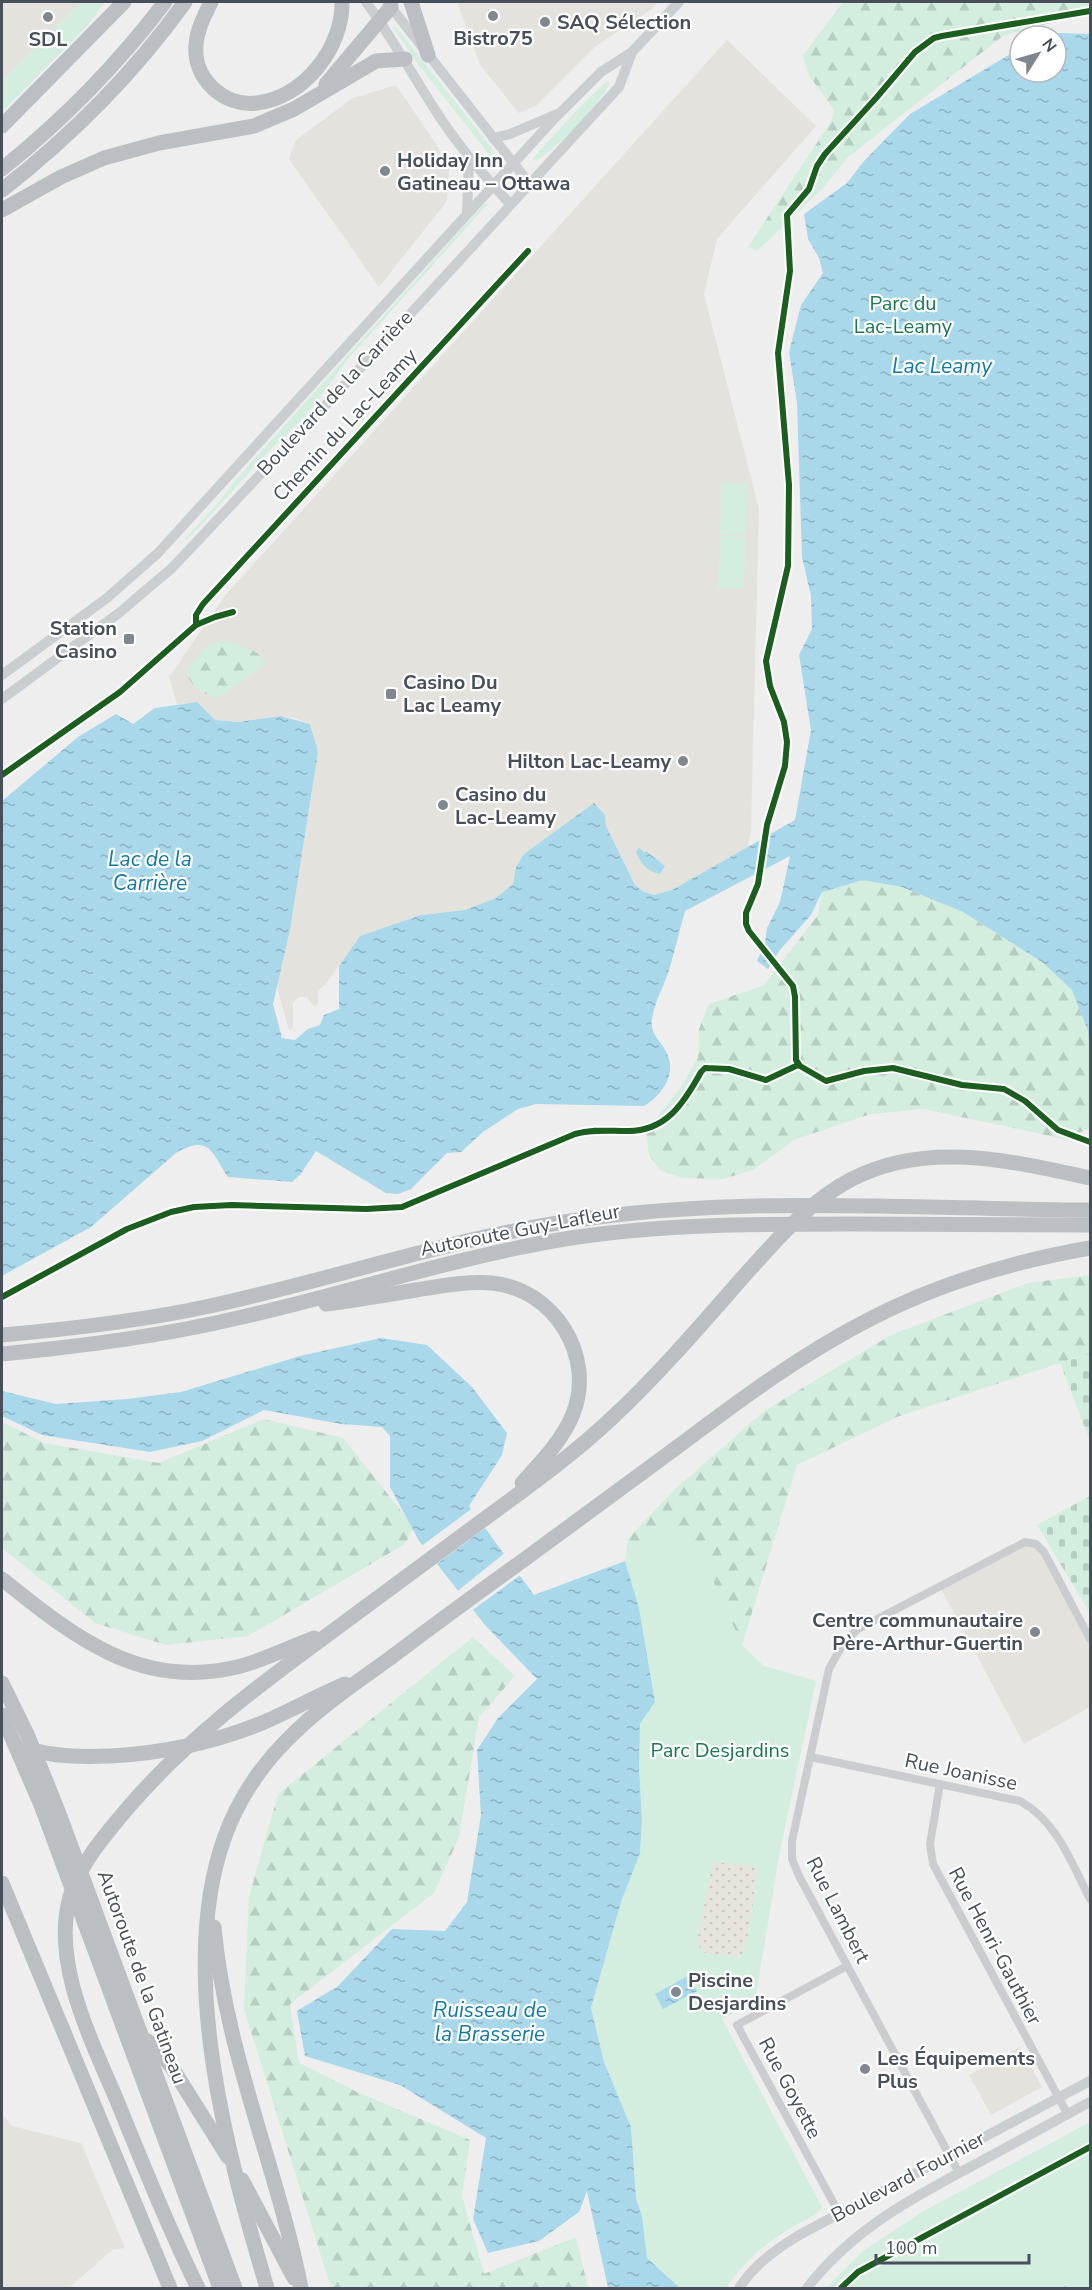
<svg xmlns="http://www.w3.org/2000/svg" width="1092" height="2290" font-family="'Nunito Sans',sans-serif">
  <style>
    .commercial { fill: #e4e2dc }
    .green { fill: #d3eddf }
    .forest { fill: url(#forest-firs) }
    .sand { fill: url(#sand-dots) }
    .cemetery { fill: url(#cemetery-stones) }
    .water { fill: url(#water-ripples) }
    .pier { fill: #efeeee }
    .lines { fill: none; stroke-linecap: round; stroke-linejoin: round }
    .street { stroke: #cacccf; stroke-width: 8 }
    .secondary { stroke: #cbced1; stroke-width: 10 }
    .highway { stroke: #bbbfc4; stroke-width: 15 }
    .cycleway-casing { stroke: #fff; stroke-width: 10 }
    .cycleway { stroke: #1b5e20; stroke-width: 6 }
    .poi-dot { fill: #81878e; stroke: #fff; stroke-width: 2 }
    .labels { text-anchor: middle; dominant-baseline: central; stroke-width: 4.5; stroke-linejoin: round; paint-order: stroke }
    .poi-label { font-size: 20px; font-weight: bold; fill: #464f5a; stroke: #fff; text-anchor: start }
    .park-label { font-size: 20px; fill: #1a7850; stroke: #fff }
    .street-label { font-size: 20px; fill: #464f5a; stroke: #fff }
    .water-label { font-size: 21px; font-style: italic; fill: #1179a2; stroke: #fff }
  </style>
  <defs>
    <pattern id="forest-firs" width="22" height="20" patternUnits="userSpaceOnUse" patternTransform="scale(1.5)"><rect width="22" height="20" fill="#d3eddf"/><path d="M5 1l3.5 6h-7zM16 11l3.5 6h-7z" fill="#b6cdc2"/></pattern>
    <pattern id="sand-dots" width="8" height="8" patternUnits="userSpaceOnUse" patternTransform="scale(1.5)"><rect width="8" height="8" fill="#e6e4dd"/><path d="M2 2h.1M6 6h.1" fill="none" stroke="#c7c5c0" stroke-width="1.8" stroke-linecap="round"/></pattern>
    <pattern id="cemetery-stones" width="16" height="16" patternUnits="userSpaceOnUse" patternTransform="scale(1.5)"><rect width="16" height="16" fill="#d3eddf"/><path d="M2 7V4a2 2 0 0 1 4 0v3zM10 15v-3a2 2 0 0 1 4 0v3z" fill="#b6cdc2"/></pattern>
    <pattern id="water-ripples" width="26" height="14" patternUnits="userSpaceOnUse" patternTransform="scale(1.5)"><rect width="26" height="14" fill="#a8d8ea"/><path d="M2 4q2-2 4 0t4 0M15 11q2-2 4 0t4 0" fill="none" stroke="#8bb2c1"/></pattern>
  </defs>
  <rect width="100%" height="100%" fill="#efeeee"/>
  <g class="commercial">
    <path d="M2,2h79l-79,79z"/>
    <path d="M457,2h201l-9,9 -53,35 -59,59 -18,8 -39,-48z"/>
    <path d="M727,40l89,86 -99,113 -13,55 55,215 -8,320 -3,18 -76,43 -18,5 -10,-3 -9,-7 -29,-59 -1,-11 -89,52 -3,17 -17,14 -31,12 -44,5 -61,21 -34,48 -8,7v13l-3,2 -3,-1 -5,-8h-8l-6,6v25l-4,2 -12,-43 13,-57 28,-178 -8,-28 -15,-6 -14,-2 -43,6 -23,-2 -18,-17 -20,1 -8,-27 55,-80z"/>
    <path d="M396,85l42,62 11,22 -2,32 -68,86 -90,-128 7,-19 57,-42z"/>
    <path d="M1020,1543l16,1 54,95v68l-66,37 -85,-159z"/>
    <path d="M1020,2047l22,40 -51,28 -22,-40z"/>
    <path d="M2,2114l10,12 69,17 44,105 -13,2 -43,38h-67z"/>
  </g>
  <g class="green">
    <path d="M81,2h24l-17,23 -86,87v-31z"/>
    <path d="M395,26l95,120 5,10 -2,3 -76,-96 -24,-36z"/>
    <path d="M607,81l3,2c-17,30 -46,58 -74,78l-3,-3 46,-50z"/>
    <path d="M485,203l2,2 -139,154 -42,57 -37,35 -75,82 -17,14 42,-45 19,-25z"/>
    <path d="M721,482l27,1 -2,52 -26,-1z"/>
    <path d="M720,536l26,1 -2,52 -26,-1z"/>
    <path d="M673,1524l24,21 45,100 22,21 52,15 -36,169 -25,152 -33,17 100,188c-3,8 -18,13 -26,18 -29,16 -52,37 -70,63h-46l-33,-30 -5,-42 -6,-18 -5,-71 -27,-65 -13,-54 30,-106 19,-49 2,-32 -3,-54 1,-43 15,-22 -16,-94 -14,-47z"/>
    <path d="M1090,2122v153l-29,13h-235l37,-37 59,-39z"/>
  </g>
  <g class="forest">
    <path d="M843,2h247v10l-87,24 -155,121 -25,31 -66,63 -9,-4 84,-127 2,-10 -26,-36 -5,-19z"/>
    <path d="M227,641c13,5 36,9 38,24l-47,33c-11,-1 -37,-16 -29,-31 2,-4 7,-7 10,-11 3,-4 5,-9 9,-11 5,-3 13,-3 19,-4z"/>
    <path d="M863,880l39,7 61,25 79,50 30,28 16,41 2,22v77l-4,-1 -17,11 -145,-31 -53,5 -75,25 -43,31 -30,9 -41,-1 -22,-8 -11,-15 -3,-24 35,-44 17,-29 1,-29 10,-25 55,-19 54,-70 4,-23z"/>
    <path d="M1090,1275v78l-193,64 -100,48 -55,180 -45,-100 -24,-21 -48,37 3,-22 44,-47 92,-81 127,-76 137,-52z"/>
    <path d="M264,1419l79,19 71,89 -9,17 -157,92 -82,9 -71,-22 -93,-75v-126l42,21 115,20z"/>
    <path d="M473,1637l42,39 -36,41 -20,120 -25,56 -144,111 9,59 58,29 113,48 -8,56 22,78 92,-37 12,51h-257l-87,-279 5,-112 29,-103z"/>
    <path d="M1090,2275v13h-29z"/>
  </g>
  <path class="sand" d="M716,1862l36,4 5,3 1,4 -13,77 -7,8 -36,-6 -5,-10 15,-76z"/>
  <g class="cemetery">
    <path d="M1090,1353v88l-30,-78z"/>
    <path d="M1090,1496v117l-53,-88z"/>
  </g>
  <g class="water">
    <path d="M1058,33l32,1v1019l-2,-22 -16,-41 -30,-28 -79,-50 -61,-25 -39,-7 -41,12 -11,23 -31,35 -12,19 -11,-8 8,-18 2,-15 13,-26 10,-46 -105,55c-6,20 -10,40 -16,59 -5,16 -15,33 -17,49 -3,16 11,23 16,37 8,20 -8,41 -24,50l-108,-2 -18,5 -35,23 -22,20 -14,1 -36,36 -13,5 -12,-1 -70,-42 -16,24 -8,7 -64,-5c-17,-25 -18,-43 -52,-24l-85,74 -89,49v-475l76,-64 38,-23 17,10 22,-16 42,-6 18,18 23,2 43,-6 29,8 8,28 -28,178 -17,74 9,34 13,2 13,-11 12,-4 4,-10 15,-6v-43l21,-30 61,-21 44,-5 31,-12 17,-14 3,-17 8,-13 70,-51 11,12 1,11 29,59 9,7 10,3 18,-5 123,-70 16,-90 -12,-75 13,-26 -1,-33 -9,-39 -5,-154 -8,-51 12,-47 22,-32 -4,-15 -11,-19 -4,-25 43,-31 17,-22 46,-47 107,-64 3,-1v23h36v-36h-5z"/>
    <path d="M639,848l6,5 1,-2 19,15 -5,8c-13,-3 -19,-10 -24,-22z"/>
    <path d="M381,1338l46,7 45,42 35,46 -5,22 -33,51 65,89 91,-34 14,47 16,94 -15,22 -1,43 3,54 -2,32 -19,49 -30,106 13,54 27,65 5,71 6,18 5,42 33,30h-72l-21,-97 -8,21 -40,29 -51,12 -15,-34 13,-81 -86,-53 -95,-29 -8,-45 41,-25 54,-57 53,2 22,-29 14,-87 -4,-65 21,-32 39,-39 -52,-54 -66,-84 -29,-54v-51l-8,-9 -41,-3 -77,-14 -62,31 -52,11 -108,-17 -40,-19v-25l54,13 71,-5 54,-7 119,-36z"/>
    <path d="M688,1976l9,15 -34,18 -8,-15z"/>
  </g>
  <g class="pier">
    <path d="M474,1507l14,19 -54,40 -14,-19z"/>
    <path d="M506,1552l16,22 -52,38 -15,-19z"/>
  </g>
  <g class="lines">
    <g class="street">
      <path d="M811,1757l209,44c37,20 52,63 70,98"/>
      <path d="M940,1784l-10,60 3,20 135,251"/>
      <path d="M959,2173l-160,-297 -7,-17v-18l37,-172 15,-27 14,-13 167,-87 11,2 8,8 46,87"/>
      <path d="M839,2213l-102,-188 110,-59"/>
    </g>
    <g class="secondary">
      <path d="M366,2c28,38 50,80 77,120 20,29 43,56 67,82"/>
      <path d="M387,2l142,181"/>
      <path d="M493,138l17,-4 47,-20"/>
      <path d="M467,213l2,-55"/>
      <path d="M2,675l105,-77 51,-45 396,-434 47,-47 31,-20 47,-50"/>
      <path d="M2,699l117,-86 53,-45 196,-208 251,-273 13,-35"/>
      <path d="M739,2288c16,-24 37,-39 62,-54l289,-153"/>
      <path d="M807,2288c45,-58 103,-89 167,-123 39,-21 78,-42 116,-63"/>
    </g>
    <g class="highway">
      <path d="M211,2c-6,13 -14,27 -15,43 -3,34 28,62 61,58 47,-5 86,-56 85,-101"/>
      <path d="M411,2l17,53"/>
      <path d="M326,84l65,-77"/>
      <path d="M2,126l122,-124"/>
      <path d="M2,169c61,-49 116,-105 163,-167"/>
      <path d="M2,190c69,-54 132,-117 183,-188"/>
      <path d="M2,210l59,-33 43,-19 55,-15 95,-17 40,-17 82,-48 29,-2"/>
      <path d="M326,1304c30,-4 60,-9 90,-14 25,-4 51,-9 76,-7 62,6 104,73 81,131 -11,27 -32,48 -51,69"/>
      <path d="M2,1335c69,-6 139,-14 208,-29 121,-26 238,-67 361,-85 169,-26 348,-12 519,-11"/>
      <path d="M2,1354c81,-8 161,-18 240,-37 110,-25 217,-61 329,-79 93,-14 187,-14 281,-14 80,0 159,1 238,1"/>
      <path d="M2,1579c72,58 140,113 239,87 25,-7 49,-19 73,-28"/>
      <path d="M2,1683l25,51 31,77 177,477"/>
      <path d="M2,1715l39,90 179,483"/>
      <path d="M25,1748c28,9 58,9 86,8 53,-3 102,-13 151,-33 28,-12 55,-27 83,-39"/>
      <path d="M2,1883l168,405"/>
      <path d="M214,1927c11,124 63,240 87,361"/>
      <path d="M148,2041l23,25 57,91"/>
      <path d="M242,2180l52,98"/>
      <path d="M198,2288c-28,-57 -52,-116 -76,-175 -25,-63 -72,-146 -52,-216 10,-33 34,-61 56,-87 59,-69 124,-118 196,-171 54,-40 108,-80 161,-119 45,-33 90,-65 130,-103 46,-43 88,-92 130,-140 33,-36 66,-76 109,-98 75,-39 160,-18 238,-1"/>
      <path d="M267,2288c-39,-131 -91,-318 -42,-452 13,-35 35,-69 62,-96 30,-31 67,-56 102,-81 45,-34 90,-67 136,-100 52,-38 103,-76 155,-114 61,-46 123,-92 192,-127 68,-35 143,-57 218,-70"/>
    </g>
    <defs>
      <g id="cycleway">
        <path d="M1090,11l-148,25 -8,2 -19,14 -38,45 -52,57 -8,12 -8,23 -22,26 3,56 -12,82 11,132 -1,81 -22,95 4,25 14,36 3,20 -2,24 -18,59 -9,59 -12,29v11l3,7 44,55 2,11 1,63 4,6 26,15 38,-10 29,-3 69,17 42,4 21,12 33,29 32,12"/>
        <path d="M196,625v-10l7,-11 325,-353"/>
        <path d="M2,775l118,-83 76,-67 19,-8 18,-5"/>
        <path d="M2,1297l125,-68 44,-17 23,-5 38,-2 134,4 36,-2 173,-73c17,-5 34,-3 51,-3 40,1 58,-28 75,-59l4,-4 24,1 37,11 32,-15"/>
        <path d="M841,2288l17,-16 232,-125"/>
      </g>
    </defs>
    <use href="#cycleway" class="cycleway-casing"/>
    <use href="#cycleway" class="cycleway"/>
  </g>
  <g class="poi-dot">
    <circle cx="493" cy="16" r="6"/>
    <circle cx="48" cy="17" r="6"/>
    <circle cx="545" cy="22" r="6"/>
    <circle cx="385" cy="171" r="6"/>
    <rect x="123" y="633" width="12" height="12" rx="3"/>
    <rect x="385" y="688" width="12" height="12" rx="3"/>
    <circle cx="683" cy="761" r="6"/>
    <circle cx="443" cy="805" r="6"/>
    <circle cx="1035" cy="1632" r="6"/>
    <circle cx="676" cy="1992" r="6"/>
    <circle cx="865" cy="2069" r="6"/>
  </g>
  <g class="labels">
    <g class="poi-label">
      <text x="557" y="22">SAQ Sélection</text>
      <text x="493" y="38" text-anchor="middle">Bistro75</text>
      <text x="48" y="39" text-anchor="middle">SDL</text>
      <text x="397" y="160">Holiday Inn<tspan x="397" dy="23">Gatineau – Ottawa</tspan></text>
      <text x="117" y="628" text-anchor="end">Station<tspan x="117" dy="23">Casino</tspan></text>
      <text x="403" y="682">Casino Du<tspan x="403" dy="23">Lac Leamy</tspan></text>
      <text x="671" y="761" text-anchor="end">Hilton Lac-Leamy</text>
      <text x="455" y="794">Casino du<tspan x="455" dy="23">Lac-Leamy</tspan></text>
      <text x="1023" y="1620" text-anchor="end">Centre communautaire<tspan x="1023" dy="23">Père-Arthur-Guertin</tspan></text>
      <text x="688" y="1980">Piscine<tspan x="688" dy="23">Desjardins</tspan></text>
      <text x="877" y="2058">Les Équipements<tspan x="877" dy="23">Plus</tspan></text>
    </g>
    <g class="park-label">
      <text x="903" y="303">Parc du<tspan x="903" dy="23">Lac-Leamy</tspan></text>
      <text x="720" y="1750">Parc Desjardins</text>
    </g>
    <g class="street-label">
      <text transform="translate(335 393) rotate(-47)">Boulevard de la Carrière</text>
      <text transform="translate(345 425) rotate(-47)">Chemin du Lac-Leamy</text>
      <text transform="translate(520 1230) rotate(-11)">Autoroute Guy-Lafleur</text>
      <text transform="translate(961 1772) rotate(12)">Rue Joanisse</text>
      <text transform="translate(838 1910) rotate(63)">Rue Lambert</text>
      <text transform="translate(995 1946) rotate(62)">Rue Henri-Gauthier</text>
      <text transform="translate(142 1977) rotate(70)">Autoroute de la Gatineau</text>
      <text transform="translate(790 2088) rotate(62)">Rue Goyette</text>
      <text transform="translate(908 2177) rotate(-28)">Boulevard Fournier</text>
    </g>
    <g class="water-label">
      <text x="942" y="366">Lac Leamy</text>
      <text x="150" y="859">Lac de la<tspan x="150" dy="24">Carrière</tspan></text>
      <text x="490" y="2010">Ruisseau de<tspan x="490" dy="24">la Brasserie</tspan></text>
    </g>
  </g>
  <rect width="1092" height="2290" fill="none" stroke="#464f5a" stroke-width="6"/>
  <g transform="translate(1038 54) rotate(53)"><circle r="28" fill="#ffffff" stroke="#b5b9bd" stroke-width="1.5"/>
  <path d="M0-4.5L10 22L0 15L-10 22Z" fill="#81878e"/>
  <text y="-9" font-size="16" font-weight="bold" text-anchor="middle" fill="#464f5a">N</text>
  </g>
  <path d="M876 2254v9h153v-9" fill="none" stroke="#464f5a" stroke-width="3"/>
  <text x="885" y="2254" font-size="18" fill="#464f5a" stroke="#ffffff" stroke-width="4.5" paint-order="stroke">100 m</text>
</svg>
